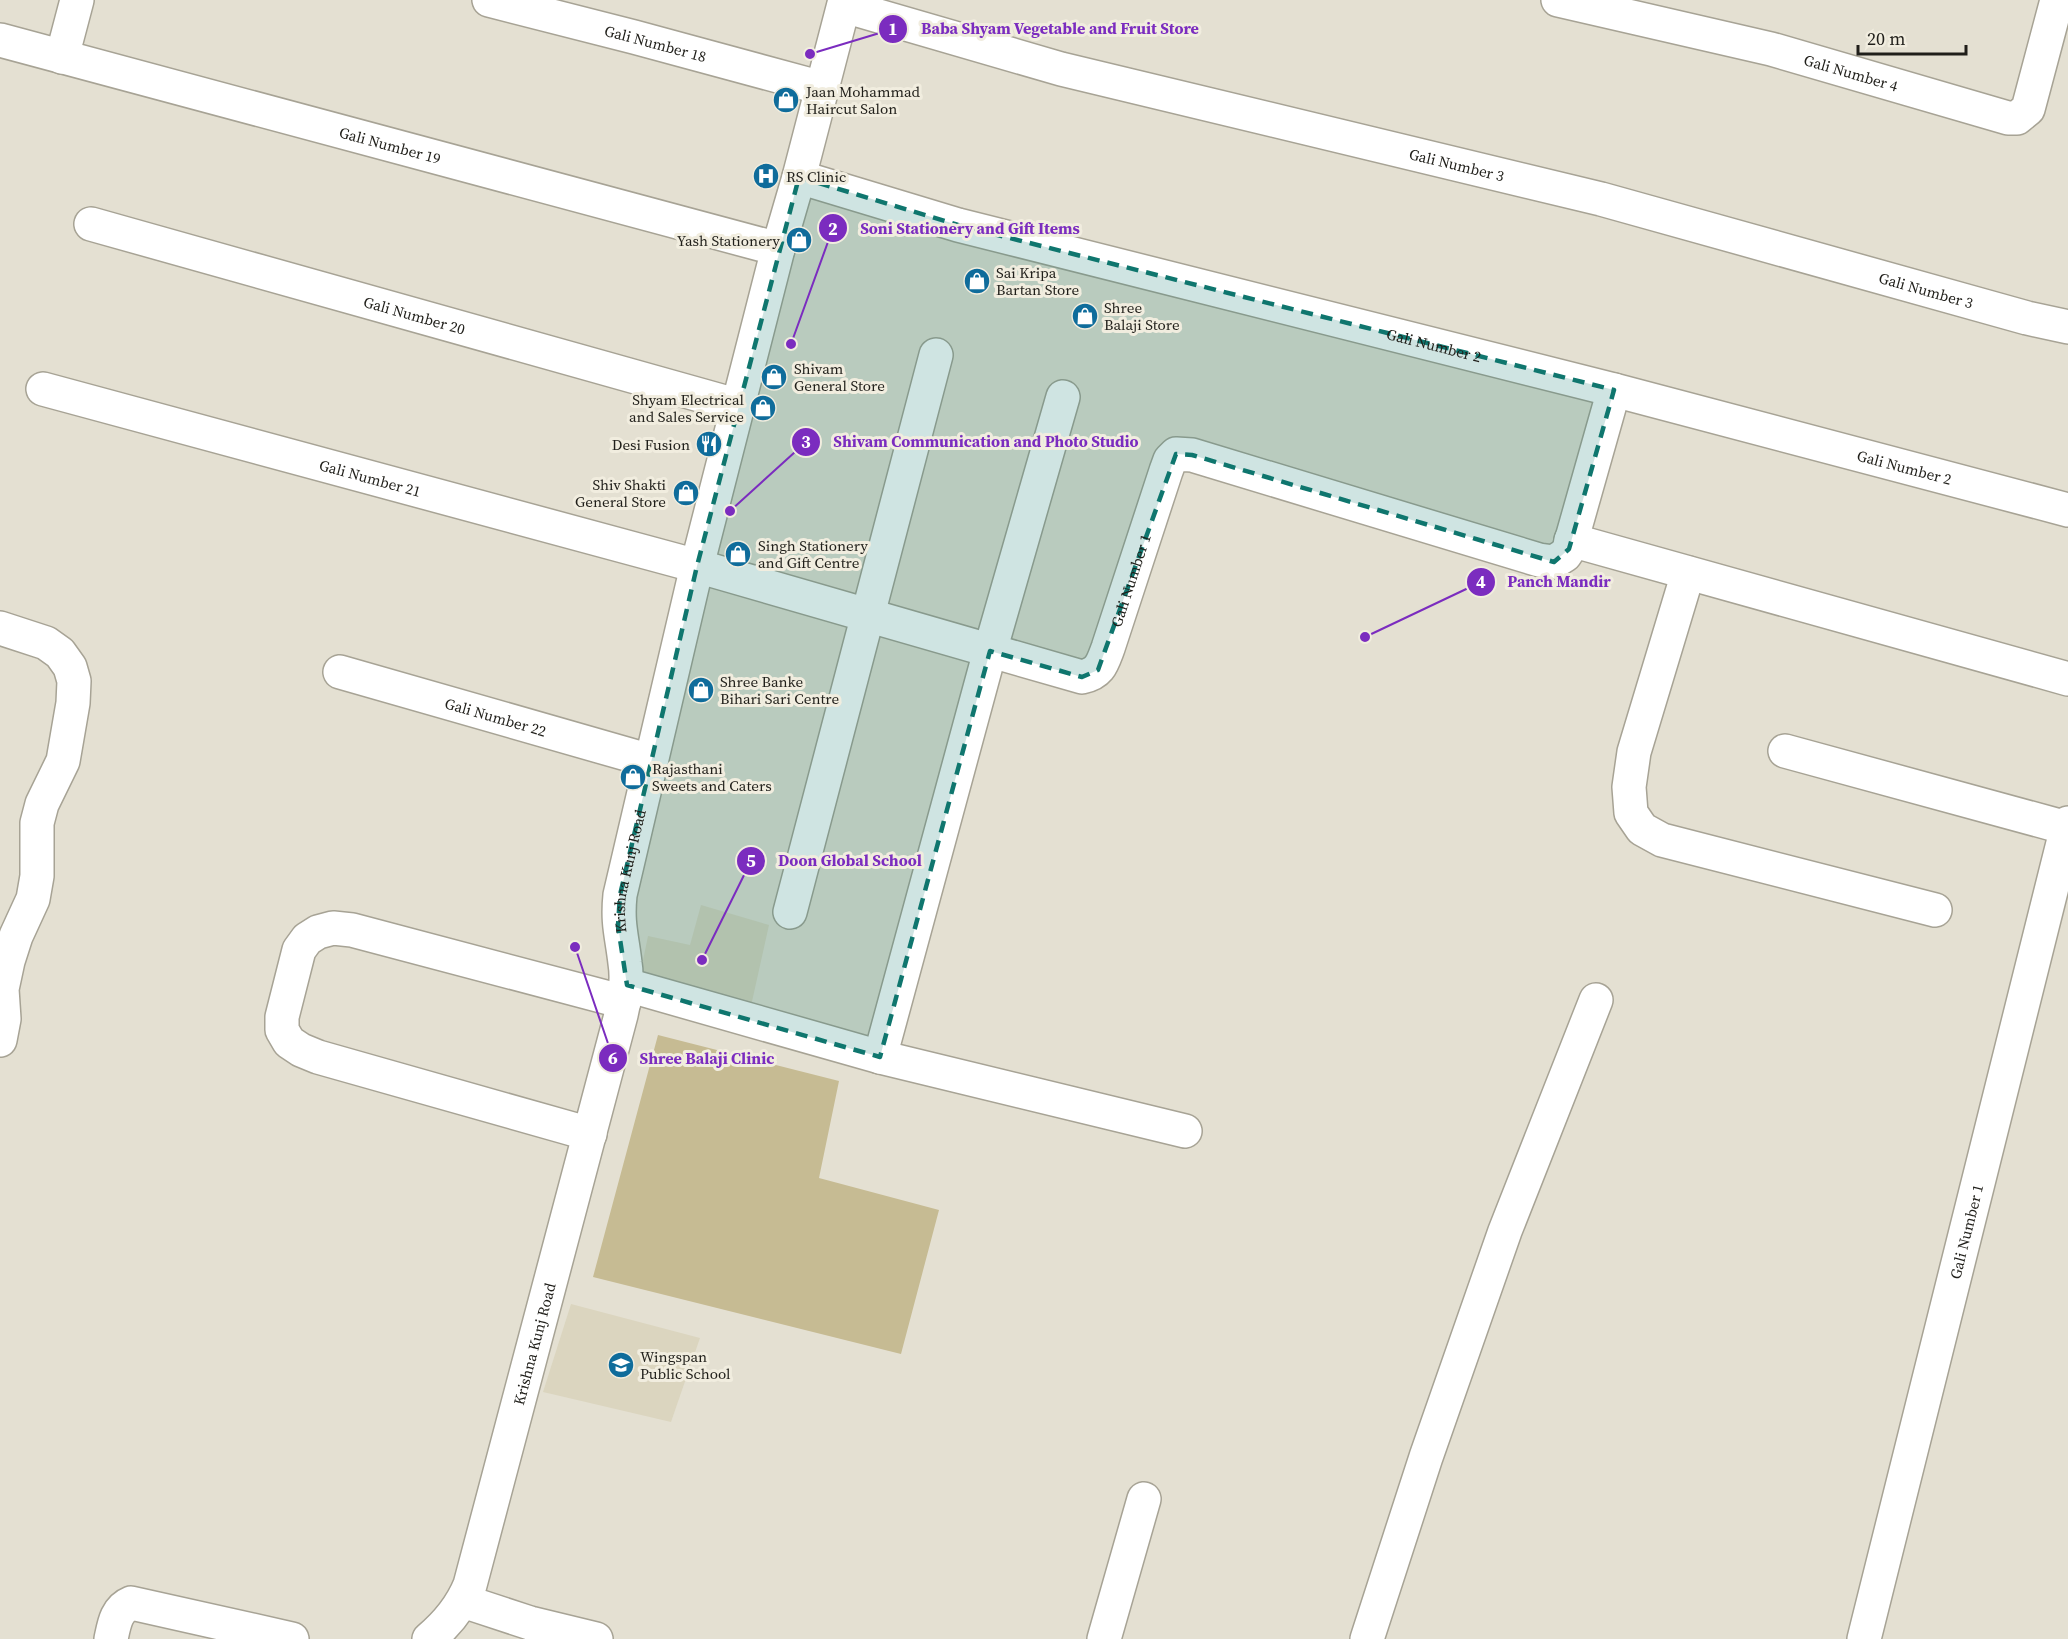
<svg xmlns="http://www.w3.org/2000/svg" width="2068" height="1639" font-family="'Source Serif 4',serif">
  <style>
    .built { fill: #dbd5bf }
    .green { fill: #c6bb93 }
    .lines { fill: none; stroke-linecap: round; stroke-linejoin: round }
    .minor-casing { stroke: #a7a395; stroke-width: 36 }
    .minor { stroke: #fff; stroke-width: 33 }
    .marked { fill: #0f766e; fill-opacity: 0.2; stroke: #0f766e; stroke-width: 4.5; stroke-dasharray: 12 8; stroke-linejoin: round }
    .labels { text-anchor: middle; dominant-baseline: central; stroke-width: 6; stroke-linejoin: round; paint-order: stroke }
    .street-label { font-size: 15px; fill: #201f1a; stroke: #f1eddf }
    .poi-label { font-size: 15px; fill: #201f1a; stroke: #f1eddf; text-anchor: start }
    .leader { fill: none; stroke: #7b2cbf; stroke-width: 2 }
    .callout-dot { fill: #7b2cbf; stroke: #f1eddf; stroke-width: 2 }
    .mark-label { font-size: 18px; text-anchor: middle; font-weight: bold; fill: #fff }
    .callout-label { font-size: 16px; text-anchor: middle; font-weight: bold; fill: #7b2cbf; stroke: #f1eddf; stroke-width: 6; stroke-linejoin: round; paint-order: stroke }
  </style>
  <rect width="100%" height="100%" fill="#e4e0d2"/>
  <g class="built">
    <path d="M701,905l68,20 -18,81 -111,-31 8,-39 42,9z"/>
    <path d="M571,1304l129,34 -29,84 -128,-30z"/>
  </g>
  <path class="green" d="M658,1035l181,46 -20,97 120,32 -38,144 -308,-77z"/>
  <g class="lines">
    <defs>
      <g id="minor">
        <path id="s1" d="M489,0l145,37 188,51"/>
        <path id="s2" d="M1558,0l213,49 237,69h9l11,-9 29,-109"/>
        <path id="s3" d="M844,6l217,63 540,130 426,119 41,9"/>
        <path id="s4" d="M0,40l778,209"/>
        <path d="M62,57l15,-57"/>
        <path id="s5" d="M799,177l159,48 656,165 454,120"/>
        <path id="s6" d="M91,224l648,182"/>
        <path id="s7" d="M43,389l654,177 385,111c18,-4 20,-13 26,-29l58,-177 4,-11 6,-6 16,1 347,105 15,2 11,-7 4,-6 45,-159"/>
        <path d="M1571,540l497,139"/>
        <path d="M1688,573l-54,179 -5,35 2,26 11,16 20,11 273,70"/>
        <path d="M0,628l46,15 14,10 10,14 4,14 -1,22 -10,58 -21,43 -5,19v53l-4,23 -17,37 -8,25 -6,28 2,30 -4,21"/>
        <path id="s8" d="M340,672l311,89"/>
        <path d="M1785,751l282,77"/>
        <path d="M790,912l146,-557"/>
        <path d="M627,985l253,72 305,74"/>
        <path d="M880,1057l110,-406 73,-254"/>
        <path d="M590,1134l-272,-77 -17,-7 -12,-8 -7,-12v-13l17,-67 8,-11 11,-7 15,-4 19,2 272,72"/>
        <path d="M463,1601l67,22 66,16"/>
        <path d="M111,1639c3,-14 5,-30 20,-36l161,36"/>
        <path id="s9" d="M429,1639c19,-16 32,-32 41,-54l151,-570c4,-17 7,-34 4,-52 -3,-27 -8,-39 -5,-68l77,-329 81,-317 21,-72 46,-177"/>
        <path d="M1104,1639l40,-140"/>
        <path d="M1367,1639l59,-182 79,-226 91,-231"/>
        <path id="s10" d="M1864,1639l204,-816"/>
      </g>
    </defs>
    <use href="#minor" class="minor-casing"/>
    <use href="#minor" class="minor"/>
  </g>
  <path class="marked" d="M799,177l159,48 656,165 -45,159 -15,13 -362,-107 -16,-1 -78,216 -16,7 -92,-26 -110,406 -253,-72 -9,-59 2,-31 77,-329z"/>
  <defs>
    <symbol id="shop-disc" viewBox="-11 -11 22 22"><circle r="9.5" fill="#0f6c9b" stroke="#f1eddf"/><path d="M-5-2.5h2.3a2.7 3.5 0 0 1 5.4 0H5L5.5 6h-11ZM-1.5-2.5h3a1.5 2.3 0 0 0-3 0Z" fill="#fff"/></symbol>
    <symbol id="hospital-disc" viewBox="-11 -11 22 22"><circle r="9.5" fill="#0f6c9b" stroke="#f1eddf"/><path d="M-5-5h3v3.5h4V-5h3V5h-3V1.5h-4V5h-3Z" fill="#fff"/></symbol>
    <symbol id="restaurant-disc" viewBox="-11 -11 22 22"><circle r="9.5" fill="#0f6c9b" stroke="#f1eddf"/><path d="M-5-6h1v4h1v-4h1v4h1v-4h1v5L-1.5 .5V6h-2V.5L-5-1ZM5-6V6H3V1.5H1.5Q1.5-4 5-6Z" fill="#fff"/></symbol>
    <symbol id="school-disc" viewBox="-11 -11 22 22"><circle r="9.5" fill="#0f6c9b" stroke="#f1eddf"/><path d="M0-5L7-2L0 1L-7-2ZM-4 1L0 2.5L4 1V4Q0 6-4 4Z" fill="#fff"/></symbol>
  </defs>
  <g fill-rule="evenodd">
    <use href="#shop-disc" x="771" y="85" width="30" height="30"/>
    <use href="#hospital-disc" x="751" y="161" width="30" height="30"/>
    <use href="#shop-disc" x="784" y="225" width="30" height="30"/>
    <use href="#shop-disc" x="962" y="266" width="30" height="30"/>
    <use href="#shop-disc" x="1070" y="301" width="30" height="30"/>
    <use href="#shop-disc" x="759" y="362" width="30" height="30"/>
    <use href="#shop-disc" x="748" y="393" width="30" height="30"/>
    <use href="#restaurant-disc" x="694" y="429" width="30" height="30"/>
    <use href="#shop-disc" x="671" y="478" width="30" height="30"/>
    <use href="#shop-disc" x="723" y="539" width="30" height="30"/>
    <use href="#shop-disc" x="686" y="675" width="30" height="30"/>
    <use href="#shop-disc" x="618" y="762" width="30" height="30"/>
    <use href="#school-disc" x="606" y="1350" width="30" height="30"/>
  </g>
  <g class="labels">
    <g class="street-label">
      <text stroke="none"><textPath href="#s1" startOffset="172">Gali Number 18</textPath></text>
      <text stroke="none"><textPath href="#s2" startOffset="302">Gali Number 4</textPath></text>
      <text stroke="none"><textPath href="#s4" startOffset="404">Gali Number 19</textPath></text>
      <text stroke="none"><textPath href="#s3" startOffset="633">Gali Number 3</textPath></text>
      <text stroke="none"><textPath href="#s3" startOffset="1119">Gali Number 3</textPath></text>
      <text stroke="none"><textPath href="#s6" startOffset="336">Gali Number 20</textPath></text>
      <text stroke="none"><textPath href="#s5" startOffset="657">Gali Number 2</textPath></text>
      <text stroke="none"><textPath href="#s5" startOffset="1143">Gali Number 2</textPath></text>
      <text stroke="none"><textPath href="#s7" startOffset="339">Gali Number 21</textPath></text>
      <text stroke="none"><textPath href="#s7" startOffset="1191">Gali Number 1</textPath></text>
      <text stroke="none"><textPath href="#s8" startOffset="162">Gali Number 22</textPath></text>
      <text stroke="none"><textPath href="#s9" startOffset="804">Krishna Kunj Road</textPath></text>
      <text stroke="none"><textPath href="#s10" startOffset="420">Gali Number 1</textPath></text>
      <text stroke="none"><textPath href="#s9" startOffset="318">Krishna Kunj Road</textPath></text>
    </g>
    <g class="poi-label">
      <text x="806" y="91">Jaan Mohammad<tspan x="806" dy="17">Haircut Salon</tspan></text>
      <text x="786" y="176">RS Clinic</text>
      <text x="780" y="240" text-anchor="end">Yash Stationery</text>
      <text x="996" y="272">Sai Kripa<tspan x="996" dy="17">Bartan Store</tspan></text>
      <text x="1104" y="307">Shree<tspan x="1104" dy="17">Balaji Store</tspan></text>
      <text x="794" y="368">Shivam<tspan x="794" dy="17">General Store</tspan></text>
      <text x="744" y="399" text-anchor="end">Shyam Electrical<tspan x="744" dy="17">and Sales Service</tspan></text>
      <text x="690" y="444" text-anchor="end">Desi Fusion</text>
      <text x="666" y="484" text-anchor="end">Shiv Shakti<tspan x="666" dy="17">General Store</tspan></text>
      <text x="758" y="545">Singh Stationery<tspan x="758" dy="17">and Gift Centre</tspan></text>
      <text x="720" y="681">Shree Banke<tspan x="720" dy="17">Bihari Sari Centre</tspan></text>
      <text x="652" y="768">Rajasthani<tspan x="652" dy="17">Sweets and Caters</tspan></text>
      <text x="640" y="1356">Wingspan<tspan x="640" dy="17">Public School</tspan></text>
    </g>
  </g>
  <path class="leader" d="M810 54L893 29M791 344L833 228M730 511L806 442M1365 637L1481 582M702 960L751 861M575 947L613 1058"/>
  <g class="callout-dot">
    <circle cx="810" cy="54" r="6"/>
    <circle cx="791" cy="344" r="6"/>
    <circle cx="730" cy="511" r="6"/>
    <circle cx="1365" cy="637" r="6"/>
    <circle cx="702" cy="960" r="6"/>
    <circle cx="575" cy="947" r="6"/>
    <circle cx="893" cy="29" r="15"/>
    <circle cx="833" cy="228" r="15"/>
    <circle cx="806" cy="442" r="15"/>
    <circle cx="1481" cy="582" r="15"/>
    <circle cx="751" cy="861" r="15"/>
    <circle cx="613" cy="1058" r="15"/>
  </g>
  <g class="mark-label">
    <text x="893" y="35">1</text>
    <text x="833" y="235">2</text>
    <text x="806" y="448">3</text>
    <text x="1481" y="588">4</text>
    <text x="751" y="867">5</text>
    <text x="613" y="1064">6</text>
  </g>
  <g class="callout-label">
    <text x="1060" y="34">Baba Shyam Vegetable and Fruit Store</text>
    <text x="970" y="234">Soni Stationery and Gift Items</text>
    <text x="986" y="447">Shivam Communication and Photo Studio</text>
    <text x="1559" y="587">Panch Mandir</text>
    <text x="850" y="866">Doon Global School</text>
    <text x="707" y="1064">Shree Balaji Clinic</text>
  </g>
  <path d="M1858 45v9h108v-9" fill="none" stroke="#201f1a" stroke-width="3"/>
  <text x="1867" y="45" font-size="18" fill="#201f1a" stroke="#f1eddf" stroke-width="4.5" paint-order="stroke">20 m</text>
</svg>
